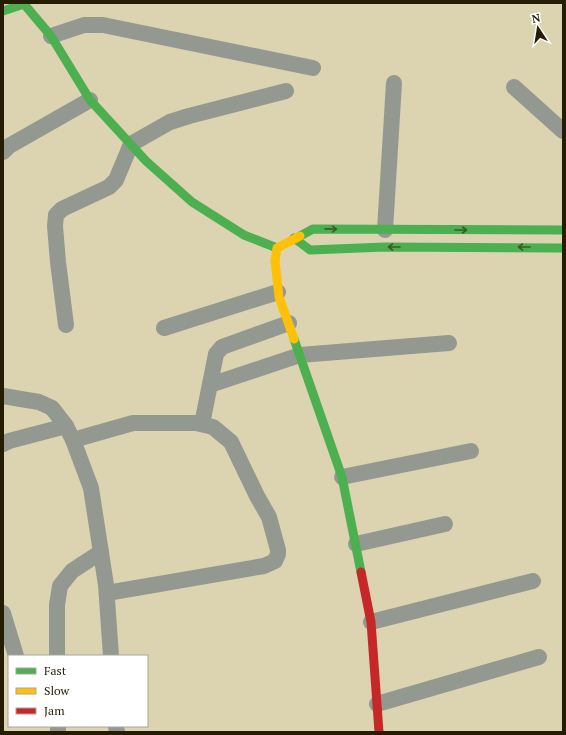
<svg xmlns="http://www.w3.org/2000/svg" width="566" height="735" font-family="'PT Serif',serif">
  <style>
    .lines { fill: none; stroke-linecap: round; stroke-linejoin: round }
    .street { stroke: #939991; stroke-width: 16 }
    .fast { stroke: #4caf50; stroke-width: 9 }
    .slow { stroke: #ffc107; stroke-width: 9 }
    .jam { stroke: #c62828; stroke-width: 9 }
    .oneway { stroke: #365f26 }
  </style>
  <rect width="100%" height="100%" fill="#dcd3b0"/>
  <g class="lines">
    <g class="street">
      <path d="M51,36l33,-11h19l210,43"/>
      <path d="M514,87l49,44"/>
      <path d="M3,152l6,-6 81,-46"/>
      <path d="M385,230l9,-147"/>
      <path d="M66,325l-8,-63 -3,-36 1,-11 6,-6 47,-22 7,-7 15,-36 39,-22 19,-6 97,-25"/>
      <path d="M164,328l114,-36"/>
      <path d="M210,385l90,-30 149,-12"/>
      <path d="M3,396l36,6 13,6 14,18 7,14 18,48 15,97 5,71"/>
      <path d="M202,424l14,-70 6,-7 67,-24"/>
      <path d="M73,440l60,-17h63l17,4 18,15 26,54 12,21 9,33v4l-3,7 -11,5 -157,27"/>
      <path d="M3,444l6,-3 57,-15"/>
      <path d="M342,477l129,-26"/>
      <path d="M356,544l89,-20"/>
      <path d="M3,613l13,43"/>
      <path d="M371,622l162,-41"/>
      <path d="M57,656v-51l3,-19 12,-15 29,-19"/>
      <path d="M377,704l162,-47"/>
      <path d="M58,726v6"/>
      <path d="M116,726l1,6"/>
    </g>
    <g class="fast">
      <path d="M3,11l21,-7 27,32 39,64 56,61 46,41 52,33 33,13"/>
      <path d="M300,236l13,-7 250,1"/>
      <path d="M294,238l16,12 75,-3 178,1"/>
      <path d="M294,339l48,138 19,95"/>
    </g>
    <path class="slow" d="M294,339l-15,-42 -4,-36 2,-13 23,-12"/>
    <path class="jam" d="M361,572l10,50 8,110"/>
  </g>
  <defs><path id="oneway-shaft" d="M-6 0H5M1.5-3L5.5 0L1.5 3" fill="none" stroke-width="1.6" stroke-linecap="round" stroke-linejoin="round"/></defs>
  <g class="oneway">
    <use href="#oneway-shaft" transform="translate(331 229) rotate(1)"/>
    <use href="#oneway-shaft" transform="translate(461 230)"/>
    <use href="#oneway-shaft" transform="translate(394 247) rotate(-180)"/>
    <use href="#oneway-shaft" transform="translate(524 247) rotate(-180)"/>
  </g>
  <rect width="566" height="735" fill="none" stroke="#241d04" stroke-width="8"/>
  <rect x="8" y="655" width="140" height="72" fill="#ffffff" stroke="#a7a59b"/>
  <rect x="16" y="668" width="20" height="6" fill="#4caf50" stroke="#a7a59b"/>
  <text x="44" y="675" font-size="12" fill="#241d04">Fast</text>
  <rect x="16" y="688" width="20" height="6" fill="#ffc107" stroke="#a7a59b"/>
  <text x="44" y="695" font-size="12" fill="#241d04">Slow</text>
  <rect x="16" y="708" width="20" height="6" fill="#c62828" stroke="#a7a59b"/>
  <text x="44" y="715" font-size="12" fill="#241d04">Jam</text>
  <g transform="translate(538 28) rotate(348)" stroke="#ffffff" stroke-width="3" paint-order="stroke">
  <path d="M0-3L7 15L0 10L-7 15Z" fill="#241d04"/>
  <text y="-6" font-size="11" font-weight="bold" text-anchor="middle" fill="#241d04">N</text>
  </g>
</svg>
